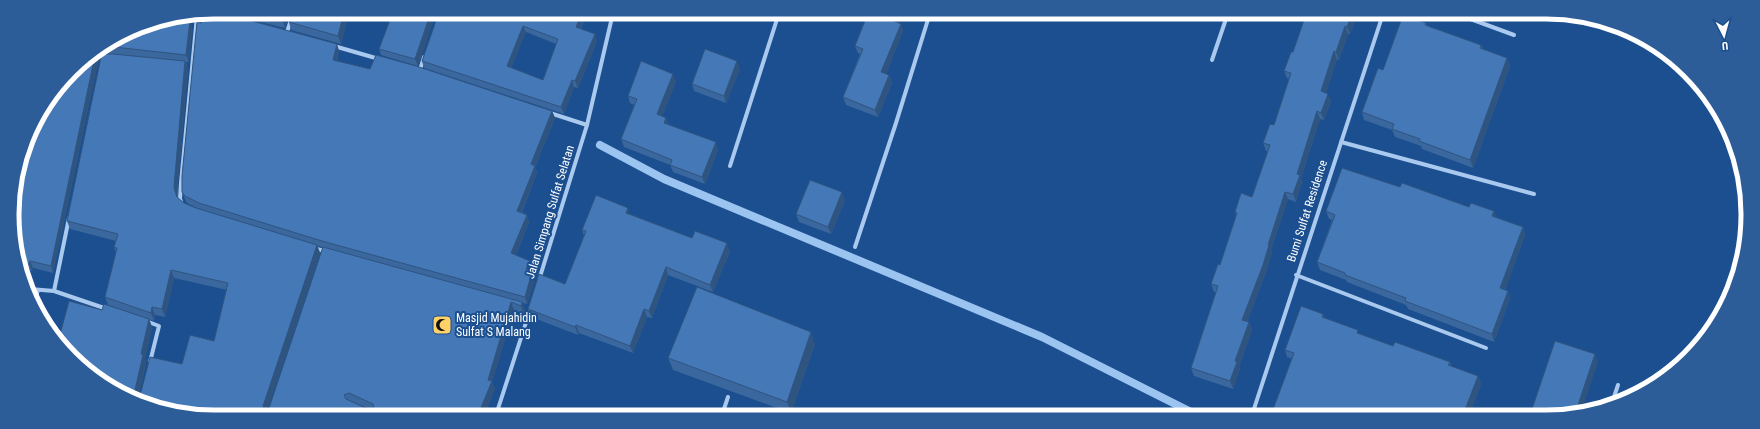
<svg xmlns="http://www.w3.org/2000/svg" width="1760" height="429" font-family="'Roboto Condensed',sans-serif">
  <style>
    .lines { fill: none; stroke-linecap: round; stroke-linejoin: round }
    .stream { stroke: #9cc4f0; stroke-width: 8 }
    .street { stroke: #a9c9ee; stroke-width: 4 }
    .wall { fill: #3a679d; fill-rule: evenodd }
    .shaded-wall { fill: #305480 }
    .building { fill: #4478b7; stroke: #305480; fill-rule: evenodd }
    .labels { text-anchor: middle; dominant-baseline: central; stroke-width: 4; stroke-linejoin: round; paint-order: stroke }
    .street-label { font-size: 12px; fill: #fff; stroke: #1b4f8f }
    .poi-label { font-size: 12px; fill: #fff; stroke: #1b4f8f; text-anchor: start }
    .rim { fill: none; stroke: #fff; stroke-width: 5 }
  </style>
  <rect width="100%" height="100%" fill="#1b4f8f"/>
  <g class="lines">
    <path class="stream" d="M600,145l64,34 378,158 155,78"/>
    <g class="street">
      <path d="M1457,14l57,21"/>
      <path d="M287,32l4,-12"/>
      <path d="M334,46l45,13"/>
      <path d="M1212,60l16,-47"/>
      <path d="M420,70l4,-13"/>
      <path d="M550,113l37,12"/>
      <path d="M1341,142l193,52"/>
      <path d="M730,166l49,-153"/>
      <path d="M182,204l-2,-5 1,-16 16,-167"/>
      <path d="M855,247l41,-124 34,-110"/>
      <path d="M313,248l15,4"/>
      <path d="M1296,275l190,73"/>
      <path d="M539,280l48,-155 26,-112"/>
      <path d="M30,289l24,2 53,18"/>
      <path d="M54,291l15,-73"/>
      <path d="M35,300l3,-10"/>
      <path d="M146,321l13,5 -9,36"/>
      <path d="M1612,403l6,-18"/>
      <path d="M496,415l35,-108"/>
      <path d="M722,415l6,-18"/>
      <path d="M1252,415l131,-401"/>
    </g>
  </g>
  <g class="wall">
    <path d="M214,12h75l-4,16 -54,-13 108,36 -2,10 215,50 3,7 -20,49 2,6 -15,39 5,3 2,7 -13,33 16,13 -1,3 1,1 3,7 -8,25 -202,-56 -124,-38 -14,-7 -2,-4 -3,-7 19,-169z"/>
    <path d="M349,12l-8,32 -50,-14 -2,-8z"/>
    <path d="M393,12h43l-18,54 -37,-11 -2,-6z"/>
    <path d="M439,12h148l-6,17 16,12 -19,47 -4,-1 -10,27 -140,-46 -2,-7zM526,32l30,12 -13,36 -32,-12z"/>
    <path d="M868,13h35l-4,10 2,1 2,7 -17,43 3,1 3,8 -14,34 -32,-12 -3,-8 17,-43 -2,-1 -3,-7z"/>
    <path d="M1358,13l-8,21h-2l-9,26 -2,-1 -11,34 5,8 -7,19 -4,-1 -19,59 1,4 -6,20 -8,-3 -17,51 1,3 -6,19 -19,50h2l3,8 -13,37 1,2 -7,20 -39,-13 -3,-8 25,-76h-2l-3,-8 9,-19 16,-49 -1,-4 17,-15 16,-46h-2l-3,-8 11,-18 15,-46 -2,-1 -3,-7 9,-19z"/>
    <path d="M1426,23l1,3 54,19 2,4 24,9 3,8 -37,102 -51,-19 -1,-3 -26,-9 -3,-7 -28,-10 -2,-8 21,-42z"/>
    <path d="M137,27l55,1 -3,34h-3l2,7 -10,114v15l6,5 12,5 121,37 3,8 -53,157 2,-2 54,-161 199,55 3,8 -1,4 -10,-4 -22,72 3,7 -11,26h-296l-75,-25 -11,-80 47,9 3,8 -7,31 1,5 -7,31 43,-30 32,-23 13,-51 -53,-12 -9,39 -10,-2 -1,6 -46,-16 -3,-8 11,-44 -2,-6 2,-6 -46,-12 -3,-8 34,-161 -3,2 -45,211 -20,-5 -1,3 -12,-3 -1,-1 -7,-66 69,-139zM350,401h1l20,9h-1z"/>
    <path d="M740,69l-14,34 -32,-12 -2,-7z"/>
    <path d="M676,82l-14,34 4,2 3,7 49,25 -13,34 -32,-12 -3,-7 -46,-18 -3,-8 13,-34 -4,-2 -2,-7z"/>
    <path d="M1400,187l69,20 25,4 2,7 27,9 2,8 -20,55 3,1 2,7 -16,44 -86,-33 -2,-4 -59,-23 -1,-2 -26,-10 -3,-8 15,-42 -3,-1 -3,-8z"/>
    <path d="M845,200l-14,34 -32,-12 -3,-8z"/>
    <path d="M630,214l62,24 38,13 -17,41 -45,-17 -16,43 -5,-1 -14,36 -54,-20 -1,2 -47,-18 -3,-8 37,-25 19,-48 -2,-6z"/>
    <path d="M1323,314l1,4 36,16 33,12 57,16 1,4 27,10 3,8 -12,31h-198l21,-56 -5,-2 -2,-7z"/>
    <path d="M815,344l-24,69 -118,-43 -5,-12z"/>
  </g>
  <g class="shaded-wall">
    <path d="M284,12h5l-4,16 -3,-8z"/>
    <path d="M344,12h5l-8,32 -3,-8z"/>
    <path d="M431,12h5l-18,54 -3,-7z"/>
    <path d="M582,12h5l-9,22 -2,-7z"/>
    <path d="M897,13h6l-6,16 -3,-8z"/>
    <path d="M1352,13h6l-8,21 -3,-7z"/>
    <path d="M190,20l2,8 -3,34 -3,-7z"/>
    <path d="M901,24l2,7 -19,49 -3,-8z"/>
    <path d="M523,26l3,6 -17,41 -2,-7z"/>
    <path d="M1345,26l3,8 -9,26 -3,-8z"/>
    <path d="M595,34l2,7 -19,47 -3,-7z"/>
    <path d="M337,44l2,7 -4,16 -2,-7z"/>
    <path d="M103,49l2,7 -7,6 -45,211 -2,-7 44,-211z"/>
    <path d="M1334,51l3,8 -13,40 -3,-8z"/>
    <path d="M1507,58l3,8 -37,102 -3,-8z"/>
    <path d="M185,61l3,8 -10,114 -1,13 3,9 -6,-17 1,-13z"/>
    <path d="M737,61l3,8 -14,34 -2,-7z"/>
    <path d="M673,74l3,8 -16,40 -3,-8z"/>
    <path d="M889,75l3,8 -14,34 -3,-7z"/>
    <path d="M572,80l2,7 -10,27 -3,-7z"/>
    <path d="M1328,94l3,7 -7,19 -3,-7z"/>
    <path d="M552,111l3,7 -20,49 2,6 -18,45 -2,-7 14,-47z"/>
    <path d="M1317,111l3,8 -19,59 1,4 -6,20 -3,-8 4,-20z"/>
    <path d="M666,118l3,7 -5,-2z"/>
    <path d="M716,142l2,8 -13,34 -3,-7z"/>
    <path d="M842,192l3,8 -14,34 -3,-7z"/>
    <path d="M1285,192l3,7 -17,51 1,3 -6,19 -21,55 -3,-7z"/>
    <path d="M628,208l2,7 -4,-2z"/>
    <path d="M1494,211l2,8 -4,-3z"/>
    <path d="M527,215l2,7 -15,38 -3,-7z"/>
    <path d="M1523,227l2,8 -22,61 -3,-8z"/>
    <path d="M727,243l3,8 -17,41 -3,-7z"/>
    <path d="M317,245l3,8 -54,161v1l-3,-9z"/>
    <path d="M30,261l3,7 -1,3 -3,-7z"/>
    <path d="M530,261l2,7 -3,8 -3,-7z"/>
    <path d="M666,267l2,8 -16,43 -3,-7z"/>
    <path d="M171,270l3,8 -9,39 -3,-8z"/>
    <path d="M532,272l3,7 -8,25 -2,-7z"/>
    <path d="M1508,291l2,7 -16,44 -2,-8z"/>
    <path d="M511,302l3,8 -22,72 3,7 -11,26h-6l10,-35z"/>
    <path d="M522,302l3,8 -1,4 -3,-8z"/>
    <path d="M152,307l3,8 -1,6 -3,-8z"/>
    <path d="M644,309l3,8 -14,36 -3,-7z"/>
    <path d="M149,319l3,8 -7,31 1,5 -8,35 -3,-8 6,-36z"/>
    <path d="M1249,322l3,8 -13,37 1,2 -7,20 -3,-8 5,-20z"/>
    <path d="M576,325l3,8 -1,2 -3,-8z"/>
    <path d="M811,332l4,12 -24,69 -4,-11z"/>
    <path d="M1595,354l3,8 -17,51 -6,1z"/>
    <path d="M1478,376l3,8 -12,31h-6z"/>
  </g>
  <g class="building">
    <path d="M214,12h5l118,32 -4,16 37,9 6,-14 40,11 136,45 -21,53 4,2 -18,45 10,4 -16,38 19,8 -4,8 6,3 -7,25 -203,-56 -123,-38 -14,-7 -3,-4v-16l15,-154 4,1 2,-9z"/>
    <path d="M247,12h37l-2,8z"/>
    <path d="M292,12h52l-6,24 -49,-14z"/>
    <path d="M393,12h38l-16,47 -36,-10z"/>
    <path d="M439,12h143l-6,15 19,7 -20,47 -3,-1 -11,27 -139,-46zM523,26l35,13 -15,41 -36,-14z"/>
    <path d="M868,13h29l-3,8 7,3 -20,48 8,3 -14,35 -32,-13 20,-48 -8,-3z"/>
    <path d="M1308,13h44l-5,14 -2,-1 -9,26 -2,-1 -13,40 7,3 -7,19 -4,-2 -20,63 3,1 -7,19 -8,-2 -17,53h1l-6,20 -21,55 7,2 -14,39 2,1 -7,19 -39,-13 27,-82 -7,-2 7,-20 2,1 17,-52 -2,-1 6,-19 11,4 18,-52 -7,-2 7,-19 4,1 17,-52 -7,-2 7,-19h2l11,-32h2z"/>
    <path d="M1403,15l23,8 -1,2 56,20 -1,3 27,10 -37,102 -51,-19 1,-2 -28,-10 2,-5 -32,-12 16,-44 5,2z"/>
    <path d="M182,18l8,2 -4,35 -72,-8 -11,2 -8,6 -44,211 -21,-5 -1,3 -11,-2 -6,-61 21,-76 48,-63 56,-35z"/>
    <path d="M705,49l32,12 -13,35 -32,-12z"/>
    <path d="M105,54h8l72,7 -10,114 -1,13 3,9 7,6 12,5 121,37 -54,161 1,4h3l2,-2 54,-161 199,55 -1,4 -10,-4 -23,78 4,1 -14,34 -8,-3 -1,3h-281l-75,-25 -55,-48 11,-41 33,9 2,-6 45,15 -8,35 2,1 -8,35v3l4,1 2,-2 9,-35 32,7 8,-29 24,6 14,-58 -57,-13 -9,39 -10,-2 -1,6 -46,-16 12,-49 -3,-1 4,-13 -51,-13 34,-164zM349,393l24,11 1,5 -4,1 -24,-11 -2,-4z"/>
    <path d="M641,61l32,13 -16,40 9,4 -2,5 52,19 -14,35 -32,-12 2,-5 -51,-21 16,-40 -9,-3z"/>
    <path d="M1342,168l58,19 2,-4 67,24 2,-4 23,8 -2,5 31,11 -23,61 8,3 -16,43 -87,-33 1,-3 -61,-23v-2l-28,-11 18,-47 -9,-4z"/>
    <path d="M810,180l32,12 -14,35 -32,-13z"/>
    <path d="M596,195l32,13 -2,5 66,25 3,-7 32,12 -17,42 -44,-18 -17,44 -5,-2 -14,37 -54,-21 -1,2 -47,-18 11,-35 26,10 21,-53 -4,-1z"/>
    <path d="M697,287l114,45 -24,70 -119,-44z"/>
    <path d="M1301,306l22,8 -1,3 36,13 -1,3 36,13 2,-4 55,20 -2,3 30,11 -15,39h-192l23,-62 -9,-3z"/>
    <path d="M1555,341l40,13 -20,60 -3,1h-42z"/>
  </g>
  <defs>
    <symbol id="mosque-square" viewBox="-11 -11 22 22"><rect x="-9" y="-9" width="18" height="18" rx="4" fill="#ffd166" stroke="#1b4f8f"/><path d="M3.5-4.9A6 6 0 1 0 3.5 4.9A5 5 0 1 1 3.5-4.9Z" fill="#111"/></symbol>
  </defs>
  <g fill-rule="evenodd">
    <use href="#mosque-square" x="431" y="314" width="22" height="22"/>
  </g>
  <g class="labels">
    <g class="street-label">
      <text transform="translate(1307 211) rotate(-72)">Bumi Sulfat Residence</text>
      <text transform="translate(550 212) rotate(-73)">Jalan Simpang Sulfat Selatan</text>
    </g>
    <g class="poi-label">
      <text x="456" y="318">Masjid Mujahidin<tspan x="456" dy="14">Sulfat S Malang</tspan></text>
    </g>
  </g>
  <path d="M0 0H1760V429H0ZM214 19H1546A195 195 0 0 1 1741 214V215A195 195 0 0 1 1546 410H214A195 195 0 0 1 19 215V214A195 195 0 0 1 214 19Z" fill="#2d5d98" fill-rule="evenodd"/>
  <path class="rim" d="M214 19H1546A195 195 0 0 1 1741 214V215A195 195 0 0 1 1546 410H214A195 195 0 0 1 19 215V214A195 195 0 0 1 214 19Z"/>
  <g transform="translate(1724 36) rotate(174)" stroke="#1b4f8f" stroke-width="3" paint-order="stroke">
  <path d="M0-3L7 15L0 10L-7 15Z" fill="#ffffff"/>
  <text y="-6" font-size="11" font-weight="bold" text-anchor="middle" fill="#ffffff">U</text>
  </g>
</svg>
